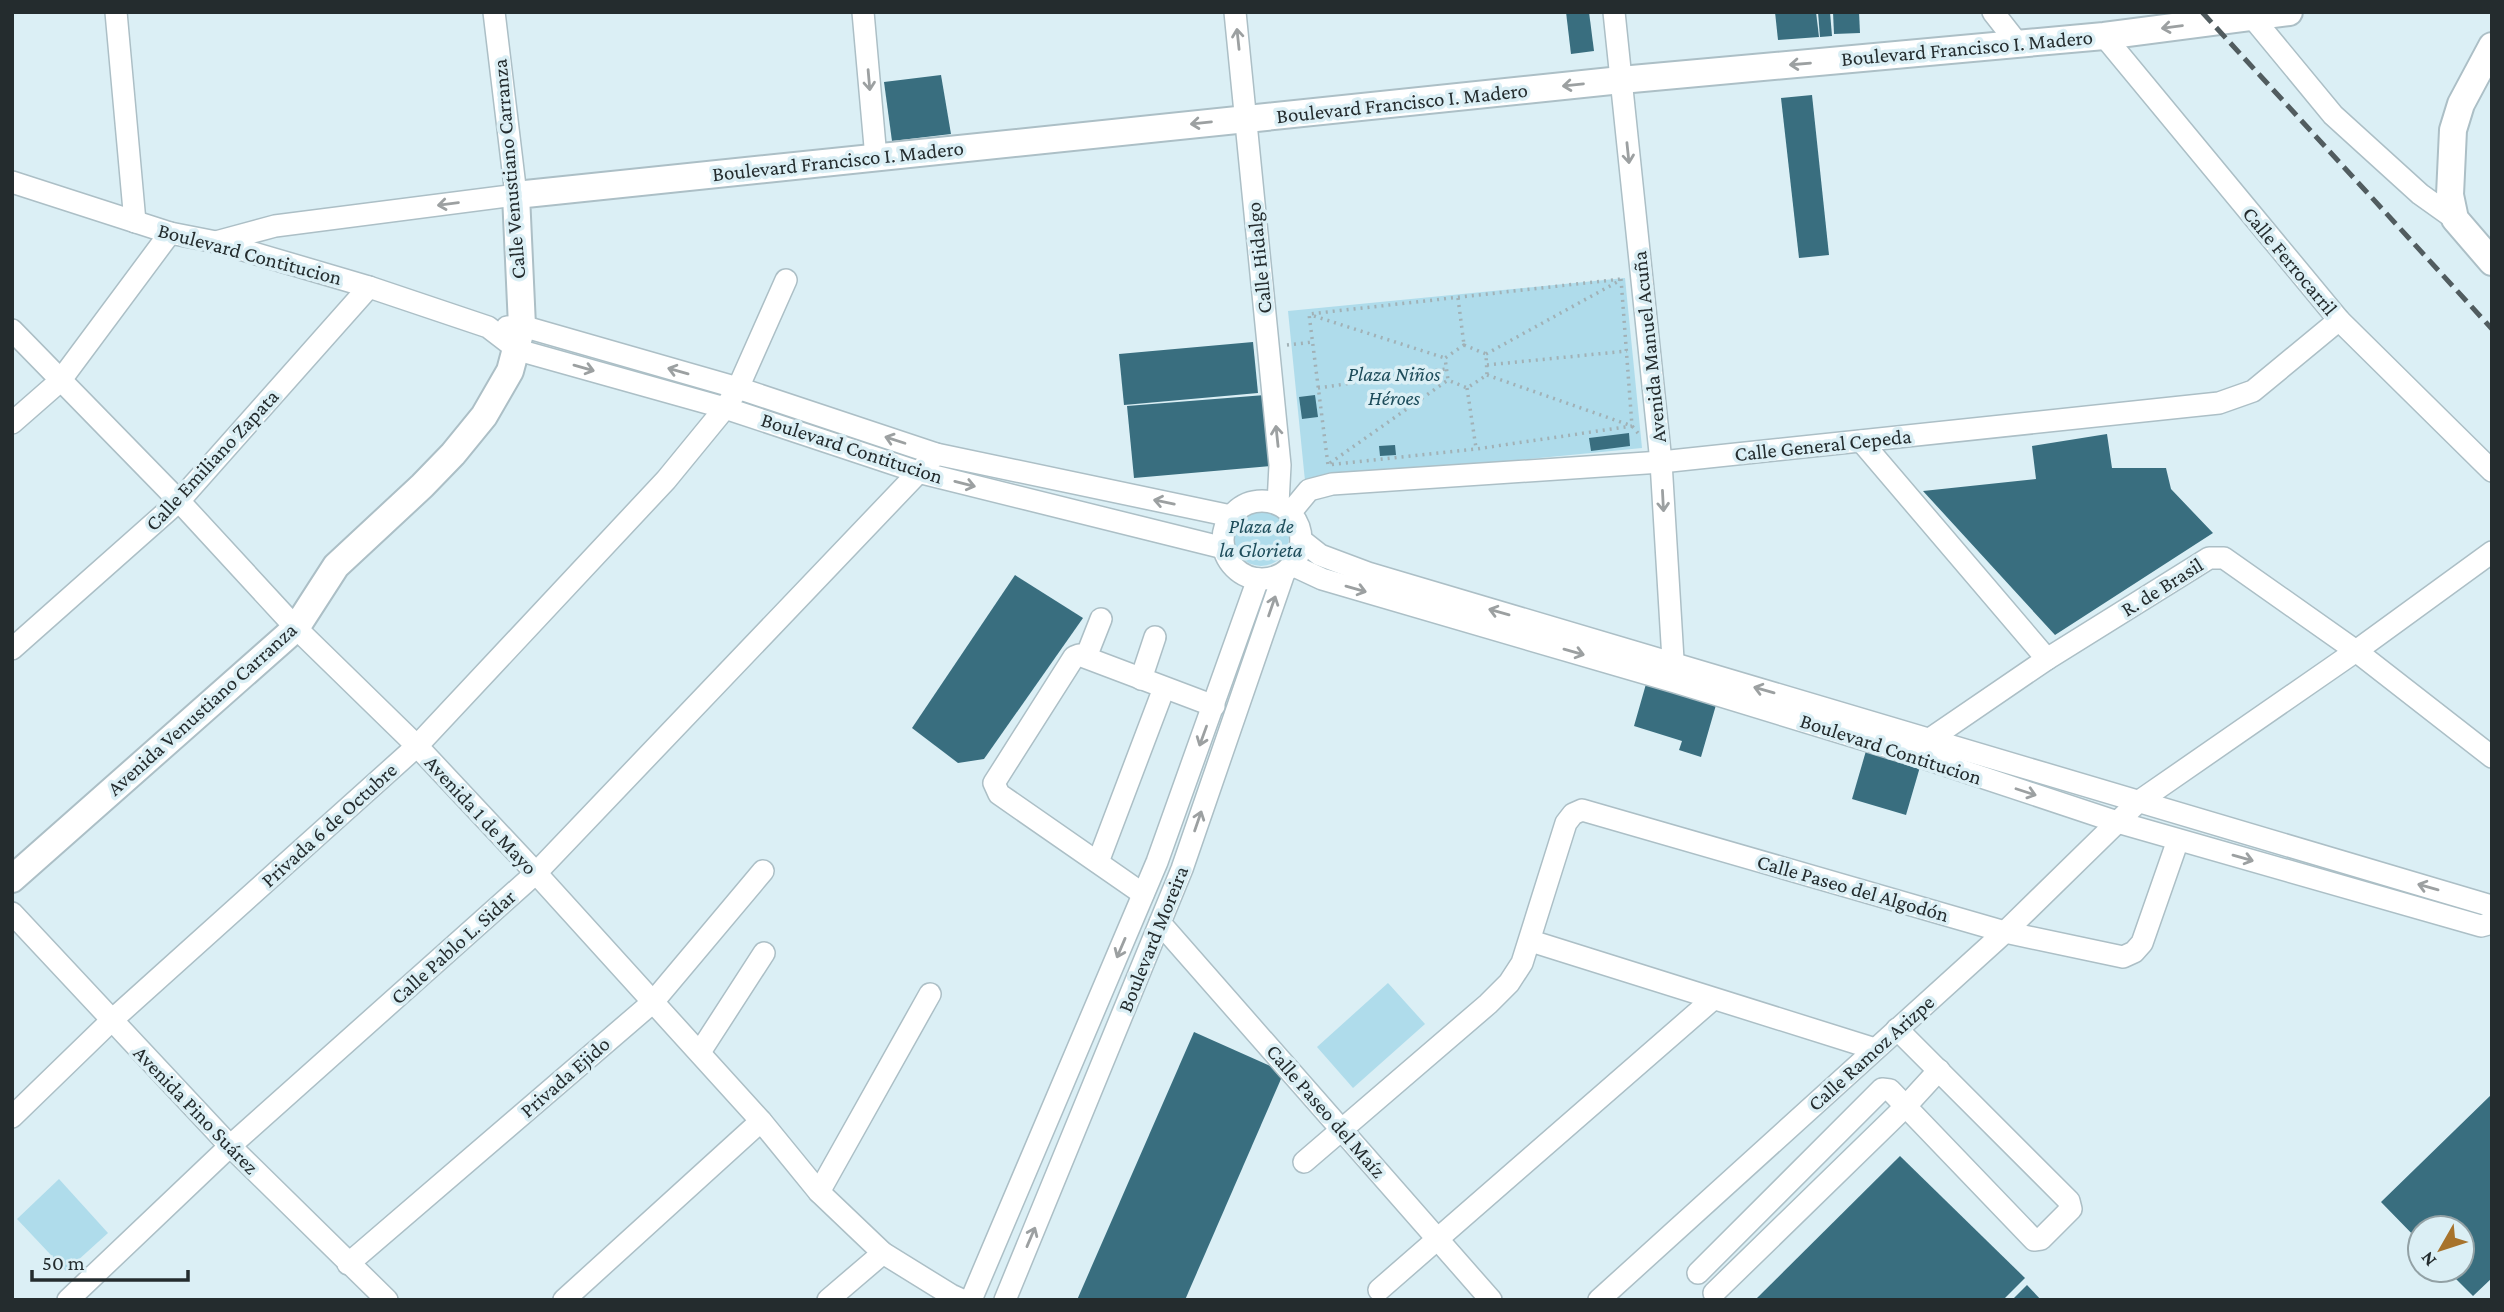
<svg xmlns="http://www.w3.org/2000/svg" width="2504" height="1312" font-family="'Crimson Pro',serif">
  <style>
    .green { fill: #afdceb }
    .building { fill: #396e7f }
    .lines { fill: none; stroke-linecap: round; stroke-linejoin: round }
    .minor-casing { stroke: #acbfc6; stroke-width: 24 }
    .major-casing { stroke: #acbfc6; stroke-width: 30 }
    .path { stroke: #a1b1b6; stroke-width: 3.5; stroke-dasharray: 2 5; stroke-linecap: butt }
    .minor { stroke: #fff; stroke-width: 21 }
    .major { stroke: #fff; stroke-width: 26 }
    .rail { stroke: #515c5f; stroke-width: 5; stroke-dasharray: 14 7; stroke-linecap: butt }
    .oneway { stroke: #9ca0a1 }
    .labels { text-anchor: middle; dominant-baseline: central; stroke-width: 7; stroke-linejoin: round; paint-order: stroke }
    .street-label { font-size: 21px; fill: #242c2e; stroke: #dbeff5 }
    .park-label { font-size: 21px; font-style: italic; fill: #1d4c5a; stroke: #dbeff5 }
  </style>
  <rect width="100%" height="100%" fill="#dbeff5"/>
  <g class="green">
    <path d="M1625,278l17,170 -337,33 -17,-170z"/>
    <circle cx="1261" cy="538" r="28"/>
    <path d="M1388,983l37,41 -72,64 -36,-41z"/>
    <path d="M59,1179l49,54 -42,38 -49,-52z"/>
  </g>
  <g class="building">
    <path d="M1566,12h23l5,39 -23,3z"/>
    <path d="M1775,12h41l3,25 -41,3z"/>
    <path d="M1818,12h12l2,24 -12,1z"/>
    <path d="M1833,12h26l1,21 -26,1z"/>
    <path d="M941,75l10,59 -59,7 -8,-59z"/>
    <path d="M1812,95l17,160 -30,3 -18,-160z"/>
    <path d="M1253,342l5,51 -134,12 -5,-51z"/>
    <path d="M1265,395l6,71 -137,12 -7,-72z"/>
    <path d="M1315,395l3,22 -16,2 -3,-22z"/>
    <path d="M1629,433l1,13 -39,5 -2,-13z"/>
    <path d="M2107,434l5,34h54l5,21 42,44 -158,102 -132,-144 113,-12 -4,-33z"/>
    <path d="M1395,445l1,10 -16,1 -1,-10z"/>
    <path d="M1015,575l68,43 -99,141 -26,4 -46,-35z"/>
    <path d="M1646,684l70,21 -15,52 -22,-7 3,-9 -48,-15z"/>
    <path d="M1868,744l54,16 -16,55 -54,-16z"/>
    <path d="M1194,1032l90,40 -99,228h-108z"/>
    <path d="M2492,1094v184l-19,18 -26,-26h15v-42h-42v14l-39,-40z"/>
    <path d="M1900,1156l125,122 -22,22h-248z"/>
    <path d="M2027,1285l14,15h-29z"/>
  </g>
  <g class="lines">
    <defs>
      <g id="minor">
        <path d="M116,12l19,210"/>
        <path d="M863,12l13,146"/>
        <path d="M1235,12l45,453 -2,39"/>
        <path d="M1614,12l47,450 13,214"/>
        <path d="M1993,12l25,32"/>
        <path d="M2248,12l85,103 87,79 35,25"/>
        <path d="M2104,36l235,284 153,151"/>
        <path d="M12,182l158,51 46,9 153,45 119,40 30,23 207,58 193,64 306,76"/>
        <path d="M216,242l59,-16 241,-31 -22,-183"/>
        <path d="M507,327l15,-1 216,62 198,66 295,62"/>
        <path d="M12,330l167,171 117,127 121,118 119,127 225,248 58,71 64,61 68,42 11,5"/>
        <path d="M12,423l48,-42 110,-148"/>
        <path d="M1861,441l186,218"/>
        <circle cx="1262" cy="540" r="39"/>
        <path d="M1290,513l19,-23 23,-6 329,-22 558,-59 34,-12 86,-71"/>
        <path d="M1301,540l19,15 48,18 1120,332 4,4"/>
        <path d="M1292,565l30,14 353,103 246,75 196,65 364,104 11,-3"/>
        <path d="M12,649l167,-148 190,-214"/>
        <path d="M1086,657l15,-38"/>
        <path d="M1141,679l14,-42"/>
        <path d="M1930,739l117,-80 162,-101h15l132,93 136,106"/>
        <path d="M1098,862l66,-174"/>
        <path d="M1143,894l-144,-100 -5,-11 80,-126 5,-2 135,51"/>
        <path d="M12,913l218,233 157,154"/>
        <path d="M1160,923l331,377"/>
        <path d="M1531,941l344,108"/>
        <path d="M700,1052l64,-99"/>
        <path d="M12,1117l99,-96 306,-275 249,-266 59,-72 13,-20 48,-108"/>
        <path d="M1304,1162l184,-158 21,-21 13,-20 44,-140 7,-9 9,-4 423,122 118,25 11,-5 8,-9 36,-103"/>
        <path d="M819,1192l111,-198"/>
        <path d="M348,1264l305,-262 110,-131"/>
        <path d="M1698,1273l184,-184 8,1 144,150 7,-1 30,-30 -2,-8 -172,-172"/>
        <path d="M1379,1290l334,-291"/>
        <path d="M1714,1293l192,-187 33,-36"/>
        <path d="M68,1300l162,-154 306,-273 400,-419"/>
        <path d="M564,1300l197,-179"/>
        <path d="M828,1300l55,-47"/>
        <path d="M971,1300l186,-438 101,-283"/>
        <path d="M1005,1300l177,-431 102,-296"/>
        <path d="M1599,1300l406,-368 133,-130 218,-151 136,-99"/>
      </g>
      <g id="major">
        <path d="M2492,46l-31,58 -8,26 -3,65 5,24 37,43"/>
        <path d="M12,879l284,-251 40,-62 86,-80 31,-32 31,-38 26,-45 12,-45 -6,-131 1105,-115 483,-44 185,-24"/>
      </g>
    </defs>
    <use href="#minor" class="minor-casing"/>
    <use href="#major" class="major-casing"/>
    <g class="path">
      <path d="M1621,279l11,147 -156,23 -148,16 -19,-151z"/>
      <path d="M1458,298l6,47"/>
      <path d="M1314,316l131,42"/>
      <path d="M1287,345l26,-3"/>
      <path d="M1464,345l22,9 1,21 -20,13 -19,-8 -3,-22z"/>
      <path d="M1486,354l133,-73"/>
      <path d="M1487,365l140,-14"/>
      <path d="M1487,375l145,51 6,7"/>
      <path d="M1318,388l128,-19"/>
      <path d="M1467,388l9,60"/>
      <path d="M1330,463l118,-83"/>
    </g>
    <use href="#minor" class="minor"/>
    <use href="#major" class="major"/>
    <path class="rail" d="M2202,12l290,317"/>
  </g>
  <defs><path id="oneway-shaft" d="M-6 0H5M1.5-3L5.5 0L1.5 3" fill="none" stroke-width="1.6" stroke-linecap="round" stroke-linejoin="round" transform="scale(1.75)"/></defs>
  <g class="oneway">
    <use href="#oneway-shaft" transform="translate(2172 27) rotate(173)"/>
    <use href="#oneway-shaft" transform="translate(1238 39) rotate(-96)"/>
    <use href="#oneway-shaft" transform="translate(1800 64) rotate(175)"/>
    <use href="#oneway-shaft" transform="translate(869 80) rotate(85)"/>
    <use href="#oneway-shaft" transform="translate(1573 85) rotate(174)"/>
    <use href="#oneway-shaft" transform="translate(1201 123) rotate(174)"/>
    <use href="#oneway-shaft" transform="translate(1628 153) rotate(84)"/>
    <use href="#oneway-shaft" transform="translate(448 204) rotate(173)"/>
    <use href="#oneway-shaft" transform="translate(584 368) rotate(16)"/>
    <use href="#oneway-shaft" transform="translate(678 371) rotate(-164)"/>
    <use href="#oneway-shaft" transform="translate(1277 436) rotate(-96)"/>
    <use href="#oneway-shaft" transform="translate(895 440) rotate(-162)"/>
    <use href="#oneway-shaft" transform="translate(965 484) rotate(14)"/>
    <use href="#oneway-shaft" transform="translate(1663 501) rotate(87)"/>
    <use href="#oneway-shaft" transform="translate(1164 502) rotate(-168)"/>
    <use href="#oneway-shaft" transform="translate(1356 589) rotate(16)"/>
    <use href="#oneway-shaft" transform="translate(1272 606) rotate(-71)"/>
    <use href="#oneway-shaft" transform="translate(1499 612) rotate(-164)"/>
    <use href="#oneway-shaft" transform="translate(1574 652) rotate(16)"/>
    <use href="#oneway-shaft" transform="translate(1764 690) rotate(-164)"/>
    <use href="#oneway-shaft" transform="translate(1203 736) rotate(110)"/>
    <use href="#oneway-shaft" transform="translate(2026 792) rotate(18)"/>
    <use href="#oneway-shaft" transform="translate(1198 821) rotate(-71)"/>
    <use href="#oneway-shaft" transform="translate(2243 858) rotate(16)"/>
    <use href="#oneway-shaft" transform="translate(2428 887) rotate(-164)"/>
    <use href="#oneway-shaft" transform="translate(1121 948) rotate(113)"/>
    <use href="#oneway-shaft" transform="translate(1031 1237) rotate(-67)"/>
  </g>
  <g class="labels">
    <g class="street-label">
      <text transform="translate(1967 48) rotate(-5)">Boulevard Francisco I. Madero</text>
      <text transform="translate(1402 103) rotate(-6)">Boulevard Francisco I. Madero</text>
      <text transform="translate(838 161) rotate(-6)">Boulevard Francisco I. Madero</text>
      <text transform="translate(509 169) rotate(-95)">Calle Venustiano Carranza</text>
      <text transform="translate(250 254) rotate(15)">Boulevard Contitucion</text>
      <text transform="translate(1259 258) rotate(-96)">Calle Hidalgo</text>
      <text transform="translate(2290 261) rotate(50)">Calle Ferrocarril</text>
      <text transform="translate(1649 347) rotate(-96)">Avenida Manuel Acuña</text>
      <text transform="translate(1823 445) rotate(-6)">Calle General Cepeda</text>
      <text transform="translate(852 448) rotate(18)">Boulevard Contitucion</text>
      <text transform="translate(212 460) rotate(-47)">Calle Emiliano Zapata</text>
      <text transform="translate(2162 587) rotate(-32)">R. de Brasil</text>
      <text transform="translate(202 709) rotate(-42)">Avenida Venustiano Carranza</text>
      <text transform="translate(1891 749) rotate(18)">Boulevard Contitucion</text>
      <text transform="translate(481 815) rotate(47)">Avenida 1 de Mayo</text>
      <text transform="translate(329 825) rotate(-42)">Privada 6 de Octubre</text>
      <text transform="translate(1853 888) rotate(16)">Calle Paseo del Algodón</text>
      <text transform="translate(1153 939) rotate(-68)">Boulevard Moreira</text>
      <text transform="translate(453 947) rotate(-42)">Calle Pablo L. Sidar</text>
      <text transform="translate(1871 1053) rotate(-42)">Calle Ramoz Arizpe</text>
      <text transform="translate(565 1077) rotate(-41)">Privada Ejido</text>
      <text transform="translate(196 1110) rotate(46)">Avenida Pino Suárez</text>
      <text transform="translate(1326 1111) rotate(49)">Calle Paseo del Maíz</text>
    </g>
    <g class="park-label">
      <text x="1394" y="374">Plaza Niños<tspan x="1394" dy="24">Héroes</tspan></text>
      <text x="1261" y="526">Plaza de<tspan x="1261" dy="24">la Glorieta</tspan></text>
    </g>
  </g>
  <rect width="2504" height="1312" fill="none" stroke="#242c2e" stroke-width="28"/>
  <g transform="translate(2441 1249) rotate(231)"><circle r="33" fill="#dbeff5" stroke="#92a1a5" stroke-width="2"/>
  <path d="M0-5L12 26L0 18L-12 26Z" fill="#a7732c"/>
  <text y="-10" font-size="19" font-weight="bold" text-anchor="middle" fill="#242c2e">N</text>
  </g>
  <path d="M32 1270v10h156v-10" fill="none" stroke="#242c2e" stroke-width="3.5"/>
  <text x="42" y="1270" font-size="21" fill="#242c2e" stroke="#dbeff5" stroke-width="5" paint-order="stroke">50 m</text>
</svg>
